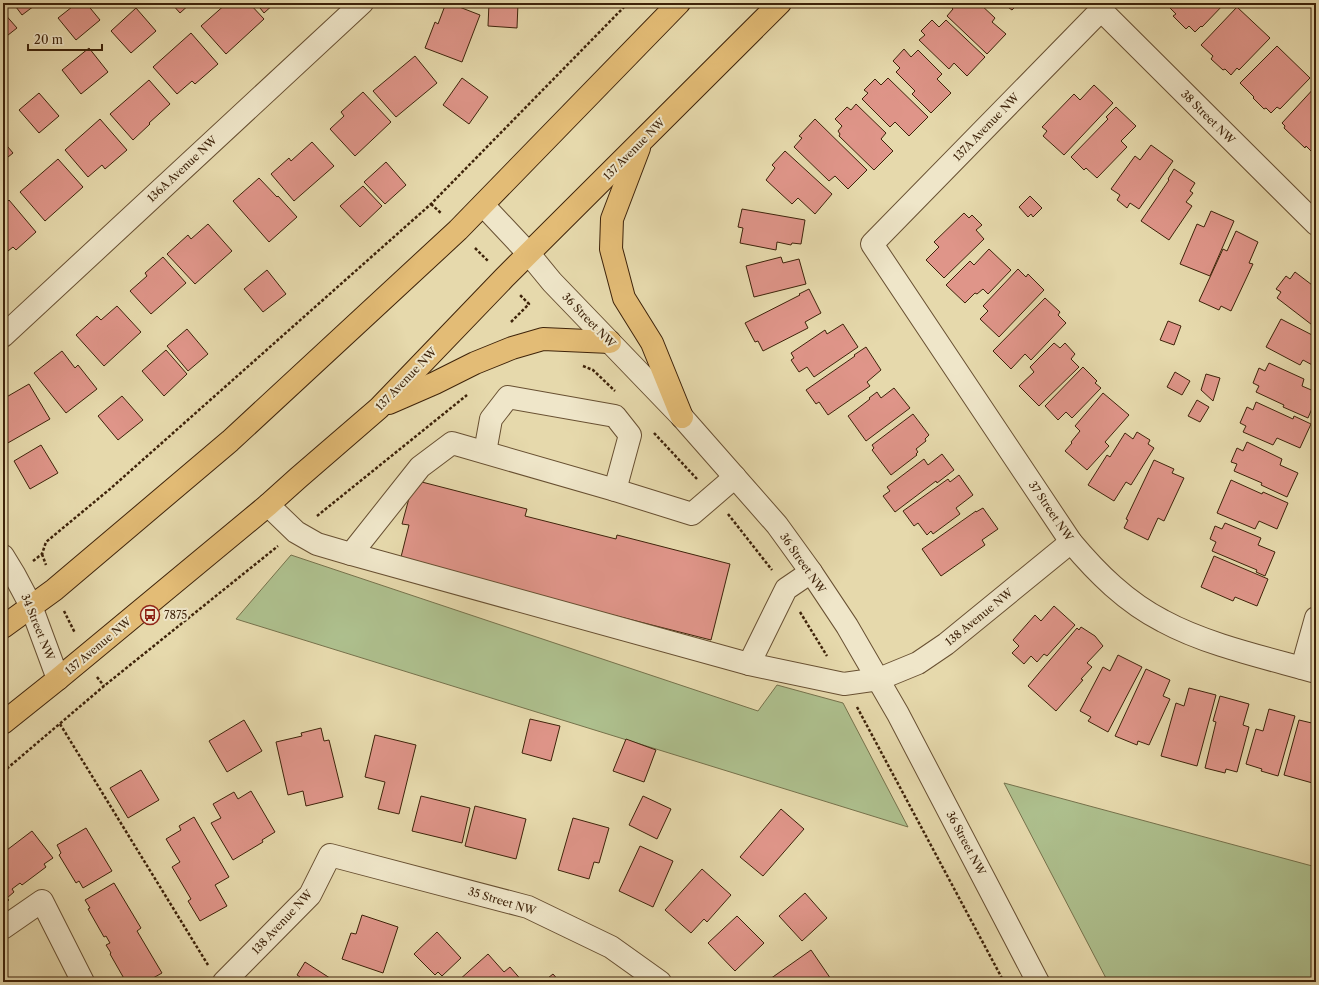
<svg xmlns="http://www.w3.org/2000/svg" width="1319" height="985" font-family="'Libre Caslon Text',serif">
  <style>
    .green { fill: #aec08e; stroke: #76724c }
    .building { fill: #df9589; stroke: #3e230a }
    .lines { fill: none; stroke-linecap: round; stroke-linejoin: round }
    .minor-casing { stroke: #685032; stroke-width: 24 }
    .major-casing { stroke: #3e230a; stroke-width: 24 }
    .path { stroke: #3e230a; stroke-width: 2.5; stroke-dasharray: 3 2; stroke-linecap: butt }
    .minor { stroke: #efe6c9; stroke-width: 22 }
    .major { stroke: #e3bc76; stroke-width: 22 }
    .labels { text-anchor: middle; dominant-baseline: central; stroke-width: 4; stroke-linejoin: round; paint-order: stroke }
    .street-label { font-size: 11px; fill: #3e230a; stroke: #efe6c9 }
    .poi-label { font-size: 11px; fill: #3e230a; stroke: #efe6c9; text-anchor: start }
  </style>
  <rect width="100%" height="100%" fill="#e6d9ac"/>
  <filter id="stains"><feTurbulence type="fractalNoise" baseFrequency=".005" numOctaves="4"/><feColorMatrix values="0 0 0 0 .2 0 0 0 0 .09 0 0 0 0 .02 0 0 0 .5 -.17"/></filter>
  <radialGradient id="worn" r=".72"><stop offset=".6" stop-color="#630" stop-opacity="0"/><stop offset="1" stop-color="#630" stop-opacity=".3"/></radialGradient>
  <g class="green">
    <path d="M291,555l467,156 19,-26 66,18 65,124 -672,-208z"/>
    <path d="M1004,783l312,84v115h-208z"/>
  </g>
  <g class="building">
    <path d="M13,3h25l-16,12z"/>
    <path d="M77,3h9l14,17 -24,20 -18,-22z"/>
    <path d="M171,3h20l-11,10z"/>
    <path d="M227,3h22l15,16 -38,35 -25,-28z"/>
    <path d="M256,3h19l-11,10z"/>
    <path d="M446,3h3l31,12 -18,47 -37,-14 10,-26 3,2z"/>
    <path d="M489,3h29l-1,25 -29,-2z"/>
    <path d="M947,3h32l16,15 -3,4 14,12 -19,20 -40,-38 6,-7z"/>
    <path d="M1002,3h17l-7,7z"/>
    <path d="M1165,3h60l-23,24 -1,-1 -6,6 -6,-6 -3,3 -13,-13 3,-2z"/>
    <path d="M1237,7l33,31 -31,32 -2,-2 -6,7 -6,-6 -2,1 -12,-11 2,-3 -12,-11z"/>
    <path d="M136,8l20,23 -25,22 -20,-22z"/>
    <path d="M3,12l14,16 -14,11z"/>
    <path d="M932,20l7,7 7,-7 39,37 -18,19 -13,-13 -5,6 -30,-29 6,-5 -4,-4z"/>
    <path d="M191,33l27,31 -23,20 -3,-3 -15,13 -24,-27z"/>
    <path d="M1277,46l33,32 -30,31 -3,-2 -6,6 -5,-5 -2,1 -11,-11 1,-1 -14,-14z"/>
    <path d="M89,48l19,24 -27,22 -19,-24z"/>
    <path d="M904,49l7,8 7,-7 24,24 -5,5 14,14 -20,20 -19,-19 3,-3 -19,-19 4,-4 -7,-7z"/>
    <path d="M415,56l22,27 -41,34 -23,-26z"/>
    <path d="M462,78l26,19 -19,27 -26,-19z"/>
    <path d="M888,78l40,39 -19,19 -14,-14 -5,5 -28,-28 6,-6 -4,-3 11,-11 6,6z"/>
    <path d="M149,80l21,24 -21,19 1,1 -17,16 -23,-26z"/>
    <path d="M1094,85l19,18 -49,52 -21,-19 4,-5 -5,-4 32,-33 6,6z"/>
    <path d="M1316,86v61l-4,5 -6,-6 -1,2 -21,-20 1,-2 -3,-3z"/>
    <path d="M363,92l28,30 -36,34 -25,-27 14,-13 -3,-4z"/>
    <path d="M39,93l20,23 -20,17 -20,-23z"/>
    <path d="M856,104l30,29 -5,6 12,12 -19,19 -35,-34 1,-2 -2,-3 4,-5 -7,-7 12,-12 4,3z"/>
    <path d="M1116,107l20,19 -15,15 6,6 -30,31 -11,-10 -2,2 -13,-13 37,-38 -2,-2z"/>
    <path d="M100,119l27,31 -22,19 -3,-4 -14,12 -23,-27z"/>
    <path d="M815,119l52,51 -19,19 -13,-13 -6,5 -35,-34 8,-9 -3,-2z"/>
    <path d="M3,141l10,12 -10,8z"/>
    <path d="M312,142l22,24 -40,35 -23,-27 18,-16 2,3z"/>
    <path d="M1151,145l22,16 -34,48 -9,-6 -3,5 -10,-8 3,-5 -9,-6 24,-33 5,4z"/>
    <path d="M785,151l47,43 -17,20 -17,-16 -6,6 -26,-24 9,-12 -3,-3z"/>
    <path d="M58,159l25,28 -38,34 -25,-29z"/>
    <path d="M386,162l20,23 -21,19 -21,-22z"/>
    <path d="M1174,169l21,14 -5,8 3,2 -7,9 6,4 -23,34 -28,-19 28,-41 -1,-1z"/>
    <path d="M259,178l18,19 1,-1 19,21 -28,25 -36,-41z"/>
    <path d="M363,186l19,20 -22,21 -20,-21z"/>
    <path d="M1030,196l12,12 -9,9 -2,-3 -3,3 -9,-10z"/>
    <path d="M9,200l27,32 -20,18 -3,-3 -10,8v-49z"/>
    <path d="M742,209l63,11 -4,24 -9,-1 -1,2 -14,-3 -1,8 -36,-7 3,-15 -5,-1z"/>
    <path d="M1211,211l23,10 -24,55 -30,-12 17,-40 7,3z"/>
    <path d="M964,213l5,5 3,-3 10,10 -6,5 8,9 -40,39 -18,-18 13,-13 -5,-5z"/>
    <path d="M208,224l24,27 -37,33 -28,-30 21,-19 3,4z"/>
    <path d="M1236,231l22,11 -9,21 4,1 -22,47 -10,-5 -2,4 -20,-9 24,-52 4,2z"/>
    <path d="M989,249l22,21 -23,24 -5,-5 -6,5 -2,-1 -10,10 -19,-18 24,-24 4,4z"/>
    <path d="M163,257l23,26 -35,31 -21,-23 17,-15 -2,-3z"/>
    <path d="M781,257l2,6 16,-4 7,25 -52,13 -8,-31z"/>
    <path d="M1018,269l8,8 2,-3 16,16 -45,47 -19,-18 8,-8 -5,-5z"/>
    <path d="M267,270l19,24 -23,18 -19,-23z"/>
    <path d="M1295,272l21,16v40l-39,-30 4,-6 -5,-3 10,-13 4,3z"/>
    <path d="M809,289l12,24 -16,9 3,6 -45,23 -5,-10 -3,1 -10,-19 55,-28 -1,-1z"/>
    <path d="M1045,298l15,14 -2,3 8,8 -35,37 -6,-6 -14,15 -18,-18z"/>
    <path d="M117,306l24,26 -37,34 -28,-31 21,-19 4,4z"/>
    <path d="M1281,319l35,18v30l-13,-7 -3,5 -34,-18z"/>
    <path d="M1168,321l13,5 -7,19 -14,-5z"/>
    <path d="M843,324l15,23 -44,30 -7,-10 -8,5 -8,-12 3,-2 -3,-5 34,-23 2,4z"/>
    <path d="M187,329l21,25 -20,17 -21,-25z"/>
    <path d="M1054,343l6,5 5,-5 10,11 -4,5 8,8 -40,39 -20,-20 15,-14 -4,-5z"/>
    <path d="M866,347l15,23 -14,12 3,4 -42,29 -9,-13 -3,2 -10,-14 49,-34 -1,-1z"/>
    <path d="M166,350l21,24 -23,22 -22,-25z"/>
    <path d="M62,351l13,17 3,-3 19,24 -31,24 -32,-40z"/>
    <path d="M1269,363l35,16 -2,7 14,6v7l-8,19 -25,-11 1,-2 -28,-13 3,-6 -6,-3 6,-15 6,3z"/>
    <path d="M1083,367l14,14 -2,2 6,5 -29,30 -6,-6 -8,8 -13,-14z"/>
    <path d="M1175,372l15,9 -8,14 -15,-8z"/>
    <path d="M1206,374l14,4 -7,23 -12,-11z"/>
    <path d="M29,384l21,35 -44,25 -3,-5v-40z"/>
    <path d="M894,388l16,20 -44,33 -18,-25 22,-17 -1,-1 8,-6 4,6z"/>
    <path d="M1103,393l26,22 -24,27 4,4 -22,24 -22,-19 7,-8 -1,-1 9,-11 -5,-5z"/>
    <path d="M122,396l21,24 -25,20 -20,-24z"/>
    <path d="M1197,400l12,7 -9,15 -12,-6z"/>
    <path d="M1256,402l37,17 1,-3 17,8 -11,24 -23,-10 -4,7 -30,-13 3,-6 -6,-3 7,-16 6,3z"/>
    <path d="M913,414l16,21 -4,4 1,2 -10,8 2,3 -2,2 1,1 -26,20 -19,-25 2,-2 -2,-3z"/>
    <path d="M1137,432l13,8 -2,4 6,4 -23,37 -5,-3 -12,19 -26,-16 19,-30 3,2 15,-24 8,6z"/>
    <path d="M1247,442l35,17 -2,6 18,8 -11,24 -26,-12 1,-2 -28,-12 3,-7 -6,-2 6,-14 6,3z"/>
    <path d="M41,445l17,28 -28,16 -16,-28z"/>
    <path d="M942,454l12,16 -17,13 -1,-2 -41,31 -12,-16 7,-5 -3,-4 37,-28 4,6z"/>
    <path d="M1154,460l20,9 -2,4 12,5 -20,43 -6,-3 -10,22 -24,-12 4,-8 -2,-1z"/>
    <path d="M959,475l14,20 -17,13 4,6 -27,20 -2,-3 -4,4 -9,-12 -4,3 -11,-15 45,-32 2,3z"/>
    <path d="M414,480l113,29 -2,7 91,23 1,-4 113,29 -19,76 -311,-79 9,-36 -7,-1z"/>
    <path d="M1231,480l31,14 1,-2 25,11 -11,26 -18,-8 -4,8 -38,-16z"/>
    <path d="M983,508l15,21 -16,11 3,5 -44,31 -19,-27 54,-38v1z"/>
    <path d="M1225,523l36,15 -3,7 17,7 -10,24 -9,-4 1,-2 -45,-19 4,-9 -6,-3 5,-13 7,3z"/>
    <path d="M1214,556l54,23 -11,27 -22,-9 -2,4 -32,-14z"/>
    <path d="M1054,606l21,19 -28,31 -3,-2 -7,8 -6,-6 -7,8 -12,-11 7,-7 -6,-6 22,-25 6,6z"/>
    <path d="M1081,627l14,9 8,10 -16,17 5,4 -11,12 2,1 -27,31 -28,-25 49,-58 2,2z"/>
    <path d="M1118,655l24,12 -34,65 -20,-11 3,-4 -11,-6 23,-44 7,4z"/>
    <path d="M1146,669l24,11 -7,16 7,3 -21,46 -11,-4 -1,4 -22,-9z"/>
    <path d="M1189,688l27,7 -19,71 -36,-10 15,-53 8,3z"/>
    <path d="M1220,696l29,8 -6,21 6,2 -12,45 -11,-3 -1,4 -20,-5 11,-46 -3,-1z"/>
    <path d="M1269,709l26,7 -17,60 -17,-5 1,-2 -16,-5 10,-35 7,2z"/>
    <path d="M530,719l30,7 -9,35 -29,-8z"/>
    <path d="M244,720l18,31 -35,21 -18,-31z"/>
    <path d="M1299,720l17,4v60l-32,-9z"/>
    <path d="M321,728l3,13 5,-1 14,57 -37,9 -3,-15 -15,4 -12,-53 26,-6 -1,-3z"/>
    <path d="M375,735l41,10 -17,69 -21,-5 7,-27 -20,-5z"/>
    <path d="M626,739l30,11 -12,32 -31,-11z"/>
    <path d="M141,770l18,30 -31,18 -18,-30z"/>
    <path d="M251,791l24,41 -13,8 1,2 -30,18 -22,-37 10,-5 -8,-14 21,-12 4,7z"/>
    <path d="M421,796l49,12 -8,35 -50,-12z"/>
    <path d="M643,796l28,13 -14,30 -28,-14z"/>
    <path d="M475,806l51,13 -10,40 -51,-13z"/>
    <path d="M781,809l23,20 -41,47 -23,-19z"/>
    <path d="M194,817l35,60 -14,8 12,21 -27,15 -12,-20 3,-2 -19,-32 8,-5 -14,-23 15,-9 -2,-4z"/>
    <path d="M573,818l36,10 -10,35 -5,-1 -5,17 -31,-9z"/>
    <path d="M86,828l26,43 -29,17 -4,-7 -3,2 -17,-28 2,-2 -4,-8z"/>
    <path d="M32,831l21,27 -9,6 2,3 -24,18 -2,-2 -8,6 2,3 -7,6 2,2 -6,5v-52z"/>
    <path d="M640,846l33,15 -20,46 -34,-16z"/>
    <path d="M702,869l29,26 -24,27 -3,-3 -13,14 -26,-23z"/>
    <path d="M114,883l27,45 -4,3 25,42 -16,9h-20l-16,-28 1,-1 -5,-8 4,-2 -4,-7 -2,1 -16,-28 2,-1 -5,-8z"/>
    <path d="M805,893l22,25 -25,23 -23,-25z"/>
    <path d="M362,915l36,12 -15,46 -41,-14 9,-26 5,1z"/>
    <path d="M737,916l27,27 -29,28 -27,-28z"/>
    <path d="M437,932l24,26 -19,18 -4,-4 -3,3 -21,-21z"/>
    <path d="M811,950l22,32h-61l-2,-3z"/>
    <path d="M488,954l16,18 6,-5 13,15h-64l-1,-1z"/>
    <path d="M305,962l31,20h-40l4,-5 -3,-2z"/>
    <path d="M553,974l7,8h-17z"/>
  </g>
  <g class="lines">
    <defs>
      <g id="minor">
        <path d="M483,205l46,49 23,28 130,135 95,108 34,47 36,54 51,88 140,268"/>
        <path d="M1316,224l-215,-214 -229,234 199,298c26,31 55,60 92,79 44,24 104,37 153,51"/>
        <path d="M3,336l359,-333"/>
        <path d="M485,452l6,-33 17,-22 107,19 15,19 -15,55"/>
        <path d="M268,505l28,27 21,12 34,10 69,-87 32,-24 163,47 77,24 43,-37"/>
        <path d="M351,554l398,110 95,20 35,-5 39,-16 28,-19 125,-102"/>
        <path d="M3,556l11,18 17,32 27,73"/>
        <path d="M749,664l37,-75 25,-17"/>
        <path d="M1302,668l14,-50"/>
        <path d="M3,928l39,-27 41,81"/>
        <path d="M224,982l86,-87 20,-40 198,52 83,40 49,35"/>
      </g>
      <g id="major">
        <path d="M639,148l-27,71 -1,30 13,49 28,45 30,74"/>
        <path d="M389,403l46,-20 40,-20 37,-15 31,-9 67,3"/>
        <path d="M3,627l51,-37 176,-149 228,-211 221,-227"/>
        <path d="M3,723l55,-44 210,-174 30,-27 81,-70 125,-130 276,-275"/>
      </g>
    </defs>
    <use href="#minor" class="minor-casing"/>
    <use href="#major" class="major-casing"/>
    <g class="path">
      <path d="M431,204l11,10"/>
      <path d="M475,248l13,13"/>
      <path d="M511,322l18,-18 -9,-9"/>
      <path d="M583,366l10,4 22,21"/>
      <path d="M654,433l43,46"/>
      <path d="M728,514l44,56"/>
      <path d="M317,516l150,-121"/>
      <path d="M42,554l4,11"/>
      <path d="M33,561l9,-7 4,-12 64,-53 321,-285 197,-201"/>
      <path d="M64,611l11,22"/>
      <path d="M800,612l27,44"/>
      <path d="M97,677l7,9"/>
      <path d="M857,707l147,275"/>
      <path d="M60,724l148,241"/>
      <path d="M3,772l101,-86 174,-140"/>
    </g>
    <use href="#minor" class="minor"/>
    <use href="#major" class="major"/>
  </g>
  <defs>
    <symbol id="bus-ring" viewBox="-11 -11 22 22"><circle r="9.5" fill="#efe6c9" stroke="#8f2418" stroke-width="1.5"/><path d="M-5-6H5V4H4V6H2V4H-2V6H-4V4H-5ZM-3.5-4V0h7V-4ZM-3.5 1.2v1.5H-2V1.2ZM2 1.2v1.5H3.5V1.2Z" fill="#8f2418"/></symbol>
  </defs>
  <g fill-rule="evenodd">
    <use href="#bus-ring" x="139" y="604" width="22" height="22"/>
  </g>
  <g class="labels">
    <g class="street-label">
      <text transform="translate(1208 117) rotate(45)">38 Street NW</text>
      <text transform="translate(986 127) rotate(-46)">137A Avenue NW</text>
      <text transform="translate(634 149) rotate(-45)">137 Avenue NW</text>
      <text transform="translate(182 169) rotate(-43)">136A Avenue NW</text>
      <text transform="translate(589 320) rotate(46)">36 Street NW</text>
      <text transform="translate(406 379) rotate(-46)">137 Avenue NW</text>
      <text transform="translate(1051 511) rotate(56)">37 Street NW</text>
      <text transform="translate(803 563) rotate(55)">36 Street NW</text>
      <text transform="translate(979 617) rotate(-39)">138 Avenue NW</text>
      <text transform="translate(38 627) rotate(68)">34 Street NW</text>
      <text transform="translate(98 646) rotate(-40)">137 Avenue NW</text>
      <text transform="translate(966 843) rotate(62)">36 Street NW</text>
      <text transform="translate(502 901) rotate(17)">35 Street NW</text>
      <text transform="translate(282 922) rotate(-47)">138 Avenue NW</text>
    </g>
    <g class="poi-label">
      <text x="164" y="615">7875</text>
    </g>
  </g>
  <rect width="1319" height="985" fill="none" stroke="#e6d9ac" stroke-width="16"/>
  <rect x="4" y="4" width="1311" height="977" fill="none" stroke="#3e230a" stroke-width="2"/>
  <rect x="8" y="8" width="1303" height="969" fill="none" stroke="#3e230a"/>
  <path d="M28 44v6h74v-6" fill="none" stroke="#3e230a" stroke-width="2"/>
  <text x="34" y="44" font-size="12" fill="#3e230a" stroke="#efe6c9" stroke-width="3" paint-order="stroke">20 m</text>
  <rect width="100%" height="100%" filter="url(#stains)"/>
  <rect width="100%" height="100%" fill="url(#worn)"/>
</svg>
